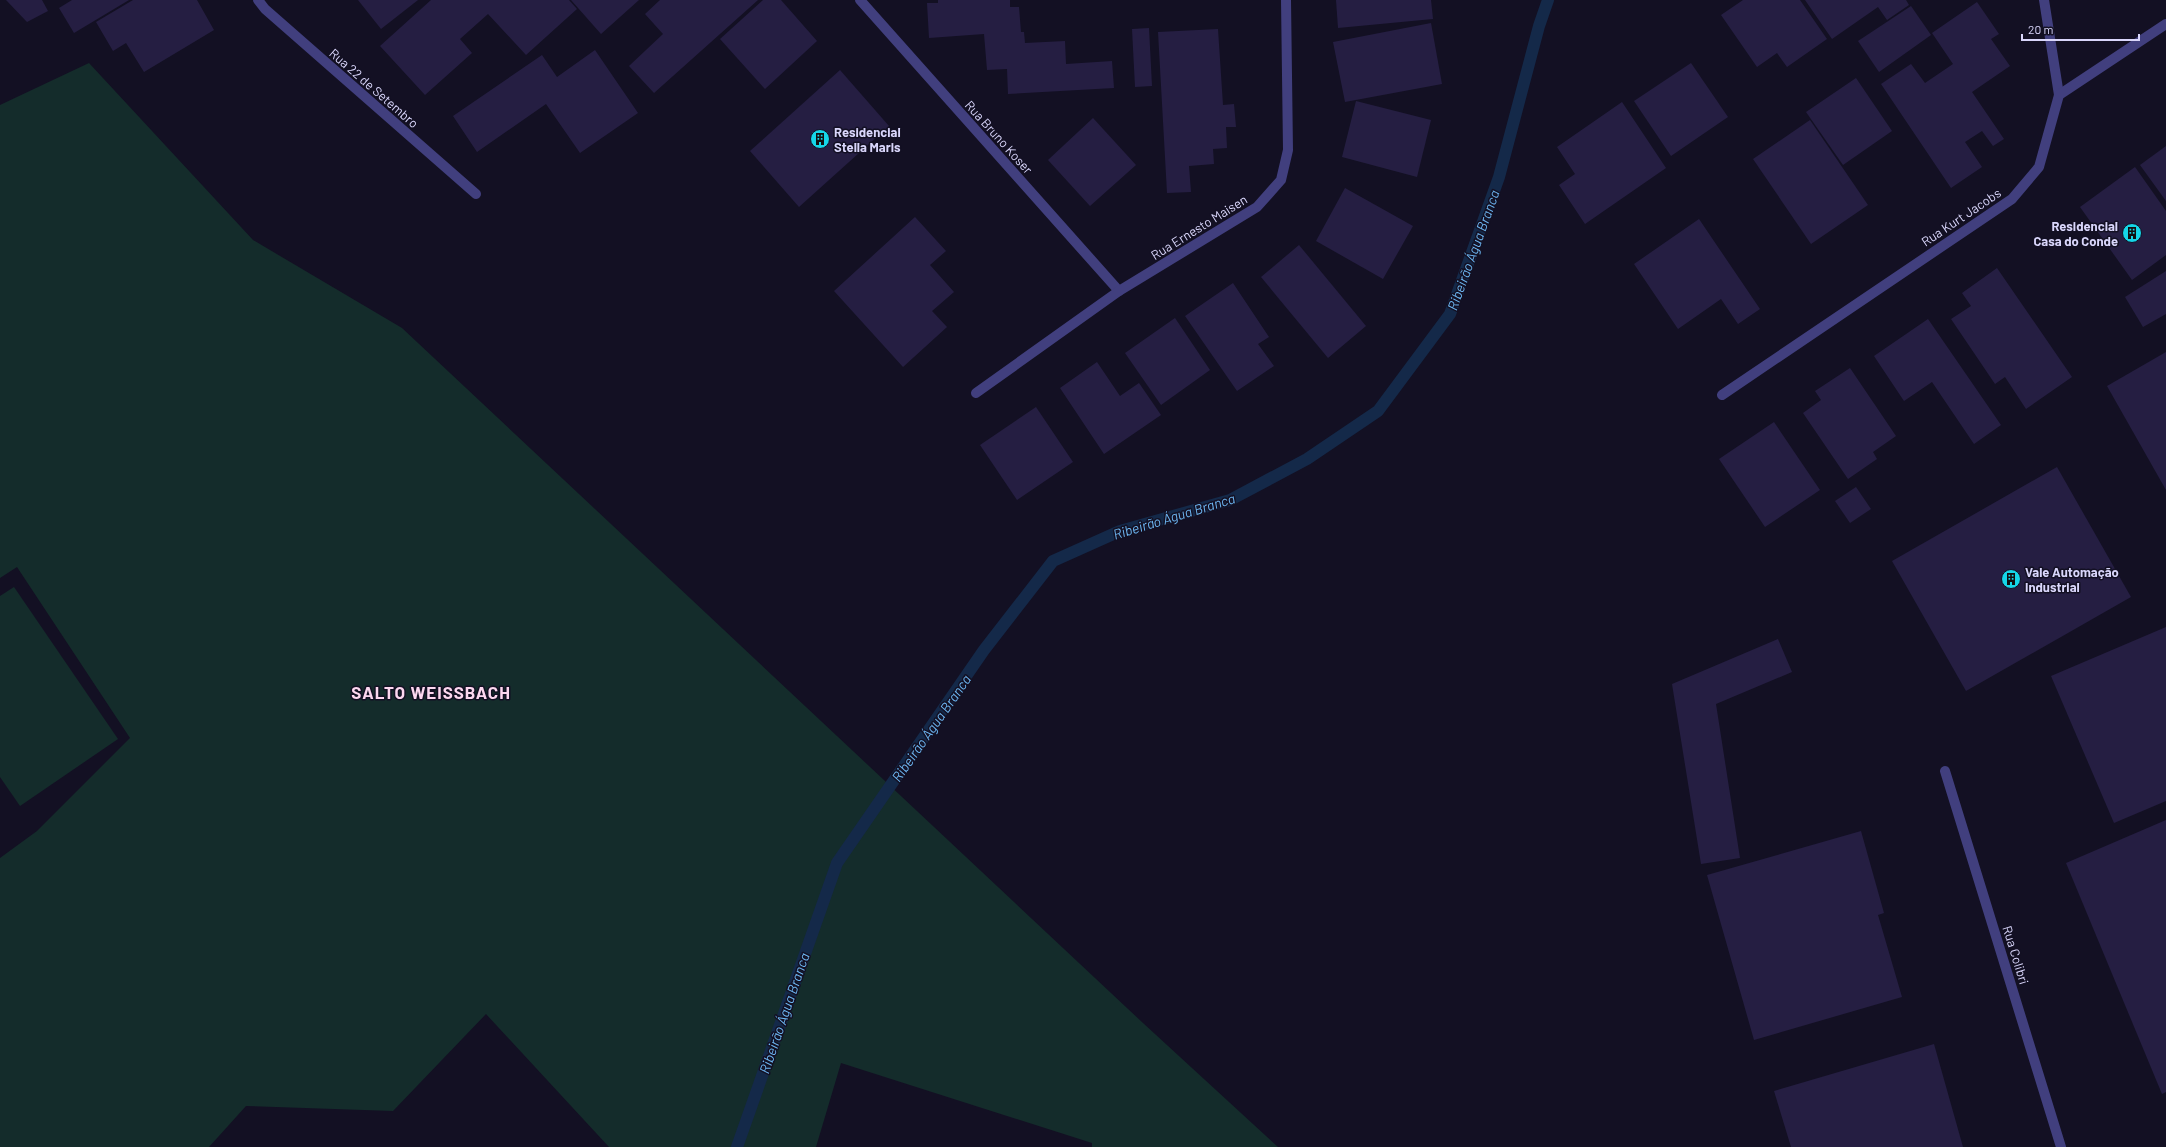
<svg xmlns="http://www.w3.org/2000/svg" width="2166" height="1147" font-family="Barlow,sans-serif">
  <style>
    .green { fill: #142c2b }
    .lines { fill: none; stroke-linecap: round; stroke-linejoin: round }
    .stream { stroke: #142949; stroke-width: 12 }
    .building { fill: #251e42 }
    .minor { stroke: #413f7e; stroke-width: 10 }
    .labels { text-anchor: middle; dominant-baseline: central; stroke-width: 3; stroke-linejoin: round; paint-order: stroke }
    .street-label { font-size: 13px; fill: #d9d6fb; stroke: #131023 }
    .poi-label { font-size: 13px; font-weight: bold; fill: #d9d6fb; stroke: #131023; text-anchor: start }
    .water-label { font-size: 14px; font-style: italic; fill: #6db6f2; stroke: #131023 }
    .district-label { font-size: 17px; font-weight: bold; letter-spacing: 1px; fill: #fcd7ef; stroke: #131023 }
  </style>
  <rect width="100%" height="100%" fill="#131023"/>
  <g class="green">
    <path d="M89,63l164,177 149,88 741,695 135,124h-186v-4l-251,-80 -25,84h-207l-123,-133 -93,97 -147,-5 -37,41h-209v-289l37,-27 93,-93 -113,-171 -17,11v-473z"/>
    <path d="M14,587l104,152 -98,67 -20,-29v-181z"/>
  </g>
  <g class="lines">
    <path class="stream" d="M737,1147l100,-284 147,-213 69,-89 67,-30 110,-31 77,-41 71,-48 72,-97 49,-137 40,-151 9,-26"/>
  </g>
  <g class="building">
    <path d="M6,0h36l6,11 -21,11z"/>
    <path d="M72,0h57l-55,33 -15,-25z"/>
    <path d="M133,0h64l17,30 -70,42 -18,-29 -13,8 -17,-29z"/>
    <path d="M358,0h60l-37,29z"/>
    <path d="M431,0h138l8,9 -51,46 -38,-41 -28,25 12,14 -47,42 -45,-49z"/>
    <path d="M571,0h68l-38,34z"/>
    <path d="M660,0h98l-104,93 -25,-27 34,-32 -18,-20z"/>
    <path d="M763,0h18l36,41 -52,48 -45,-50z"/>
    <path d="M938,0h72v7h9l2,25h3l1,11 40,-2 1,23 46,-3 2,27 -106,6 -1,-25 -20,1 -3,-36 -55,4 -2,-35h11z"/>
    <path d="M1336,0h95l2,19 -95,9z"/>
    <path d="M1743,0h57l27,39 -40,28 -10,-14 -20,14 -36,-52z"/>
    <path d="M1805,0h101l3,5 -22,15 -9,-13 -46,32z"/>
    <path d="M1977,2l22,32 -8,5 19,27 -38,26 32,47 -11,7 -11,-15 -17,11 17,25 -31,21 -70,-104 30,-20 14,19 28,-19 -21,-31z"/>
    <path d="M1911,6l20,29 -52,37 -21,-31z"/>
    <path d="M1431,23l11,61 -97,18 -12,-60z"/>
    <path d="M1149,28l3,58 -17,1 -3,-58z"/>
    <path d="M1218,29l5,76 11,-1 2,23h-10l1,21 -14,1 1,15 -25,2 2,26 -24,1 -9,-161z"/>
    <path d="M595,50l43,63 -58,40 -34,-49 -69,48 -24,-36 89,-61 15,22z"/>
    <path d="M1691,63l37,54 -57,39 -37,-55z"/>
    <path d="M840,70l49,56 -90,81 -49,-56z"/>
    <path d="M1856,78l36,53 -49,34 -37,-53z"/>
    <path d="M1356,101l75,19 -14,57 -75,-20z"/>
    <path d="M1622,102l44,66 -81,56 -26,-39 16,-11 -18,-27z"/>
    <path d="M1093,118l43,47 -46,41 -42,-46z"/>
    <path d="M1810,120l58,85 -57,39 -58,-85z"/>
    <path d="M2166,146v55l-26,-36z"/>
    <path d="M2135,167l31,44v44l-34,25 -52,-73z"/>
    <path d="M1345,188l68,38 -30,53 -67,-38z"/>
    <path d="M915,217l31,34 -16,14 24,27 -22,19 15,16 -44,40 -69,-76z"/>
    <path d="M1699,219l61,90 -22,15 -17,-25 -43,30 -44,-65z"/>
    <path d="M1299,245l67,81 -38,32 -67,-81z"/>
    <path d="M1997,268l75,109 -46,32 -21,-32 -10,7 -44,-65 20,-13 -9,-13z"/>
    <path d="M2166,271v43l-23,13 -18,-30z"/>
    <path d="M1233,283l36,54 -11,7 16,22 -37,25 -52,-75z"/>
    <path d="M1175,318l35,52 -49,35 -36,-52z"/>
    <path d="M1928,319l73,106 -27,19 -42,-62 -28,19 -30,-45z"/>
    <path d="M2166,352v138l-59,-104z"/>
    <path d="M1097,362l23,34 19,-13 22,32 -57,39 -44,-66z"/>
    <path d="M1850,368l46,68 -23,16 4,7 -29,20 -45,-66 18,-13 -6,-9z"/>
    <path d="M1036,407l37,55 -56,38 -37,-55z"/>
    <path d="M1774,422l46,68 -55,37 -46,-68z"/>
    <path d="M2057,467l74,130 -165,94 -74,-130z"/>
    <path d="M1856,487l15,22 -21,14 -15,-22z"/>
    <path d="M2166,627v174l-52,22 -63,-147z"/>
    <path d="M1778,639l14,33 -76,32 24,154 -39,6 -29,-180z"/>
    <path d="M2166,820v272l-4,2 -96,-231z"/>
    <path d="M1861,831l23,82 -6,2 24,82 -148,43 -47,-165z"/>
    <path d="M1934,1044l29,103h-172l-17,-56z"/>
  </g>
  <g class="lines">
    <g class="minor">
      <path d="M258,0l7,9 211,185"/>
      <path d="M860,0l259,291"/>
      <path d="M2044,0l15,95"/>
      <path d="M976,393l143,-102 138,-84 24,-27 7,-30 -2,-150"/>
      <path d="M1722,395l290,-196 27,-32 20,-72 107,-71"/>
      <path d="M1945,771l116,376"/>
    </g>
  </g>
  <defs>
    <symbol id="building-disc" viewBox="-11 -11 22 22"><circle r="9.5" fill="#15d6e8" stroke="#131023"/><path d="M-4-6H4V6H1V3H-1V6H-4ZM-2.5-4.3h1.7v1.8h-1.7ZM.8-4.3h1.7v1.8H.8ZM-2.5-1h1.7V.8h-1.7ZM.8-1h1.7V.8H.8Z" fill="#111"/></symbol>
  </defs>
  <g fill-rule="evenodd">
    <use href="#building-disc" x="809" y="128" width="22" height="22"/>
    <use href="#building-disc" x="2121" y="222" width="22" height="22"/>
    <use href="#building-disc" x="2000" y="568" width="22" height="22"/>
  </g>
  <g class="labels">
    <g class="street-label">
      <text transform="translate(374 88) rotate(41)">Rua 22 de Setembro</text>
      <text transform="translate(999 137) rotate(48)">Rua Bruno Koser</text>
      <text transform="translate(1961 217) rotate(-34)">Rua Kurt Jacobs</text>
      <text transform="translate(1199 227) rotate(-32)">Rua Ernesto Maisen</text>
      <text transform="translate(2016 955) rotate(73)">Rua Colibri</text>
    </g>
    <g class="poi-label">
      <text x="834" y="132">Residencial<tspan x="834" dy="15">Stella Maris</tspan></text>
      <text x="2118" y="226" text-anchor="end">Residencial<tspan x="2118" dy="15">Casa do Conde</tspan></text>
      <text x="2025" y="572">Vale Automação<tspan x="2025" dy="15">Industrial</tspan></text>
    </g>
    <g class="water-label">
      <text transform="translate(1473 250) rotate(-70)">Ribeirão Água Branca</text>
      <text transform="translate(1174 516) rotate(-17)">Ribeirão Água Branca</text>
      <text transform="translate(931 728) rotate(-55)">Ribeirão Água Branca</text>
      <text transform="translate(784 1013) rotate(-71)">Ribeirão Água Branca</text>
    </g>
    <g class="district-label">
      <text x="431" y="692">SALTO WEISSBACH</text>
    </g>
  </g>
  <path d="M2022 34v6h117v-6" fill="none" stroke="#d9d6fb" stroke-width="2"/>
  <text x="2028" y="34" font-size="12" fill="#d9d6fb" stroke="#131023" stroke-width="3" paint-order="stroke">20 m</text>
</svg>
